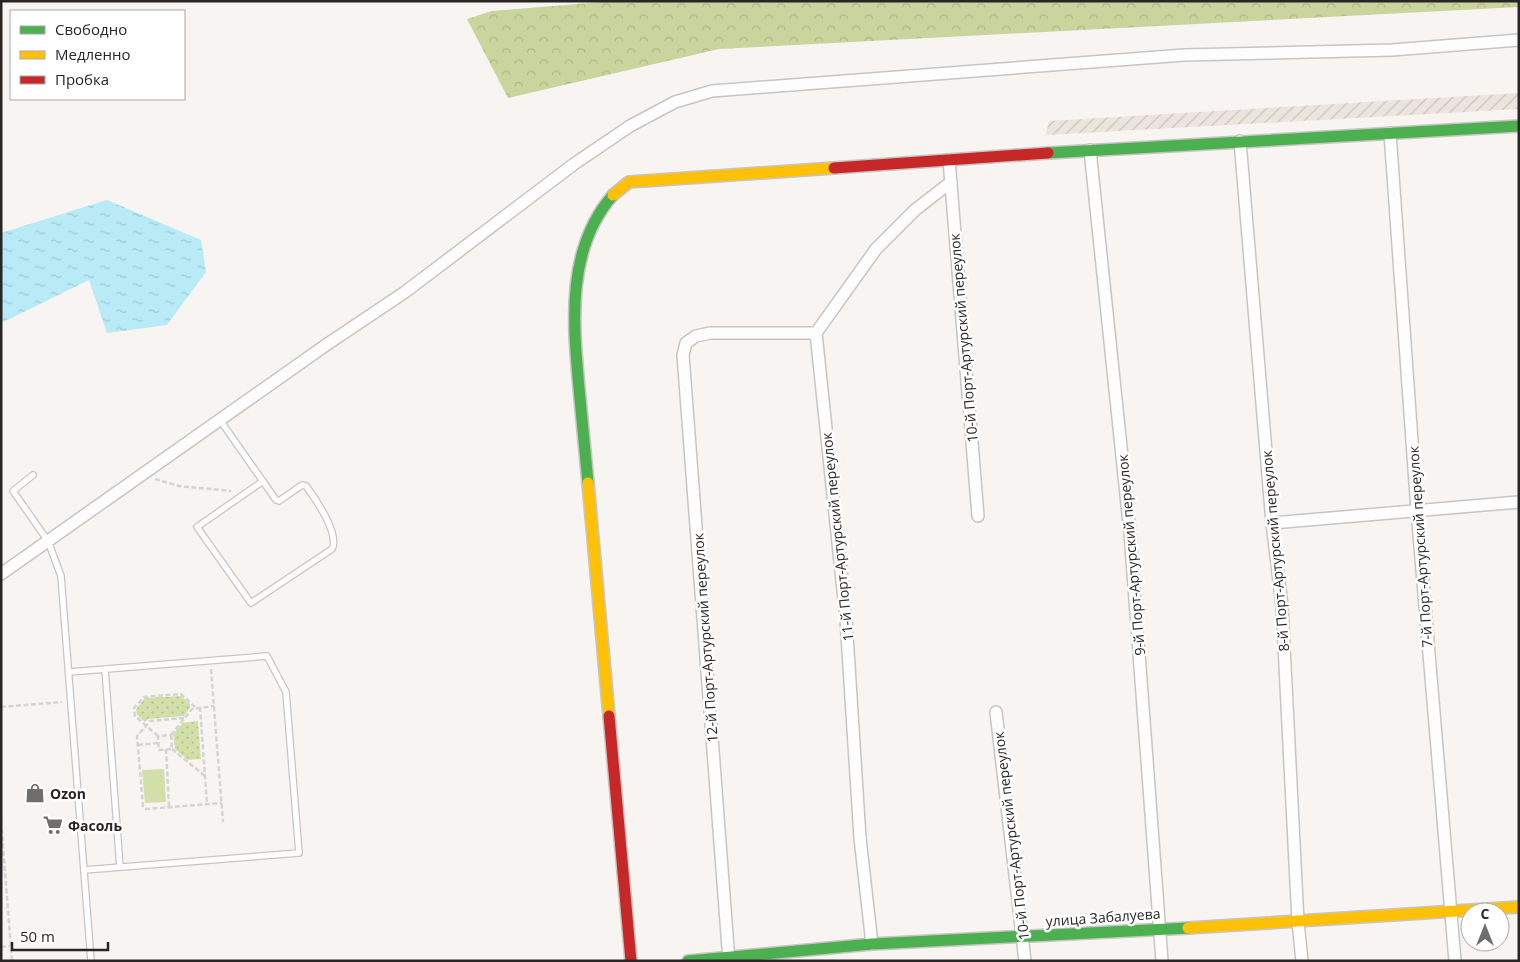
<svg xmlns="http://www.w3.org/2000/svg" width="1520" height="962" font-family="'Open Sans',sans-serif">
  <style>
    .industrial { fill: url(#industrial-furrows) }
    .forest { fill: url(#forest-crowns) }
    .park { fill: url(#park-dots) }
    .garden { fill: #d3dfa9 }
    .water { fill: url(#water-ripples) }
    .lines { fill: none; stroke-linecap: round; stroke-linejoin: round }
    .lane-casing { stroke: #c7c5c3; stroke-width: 8 }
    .street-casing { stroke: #c7c5c3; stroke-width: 14 }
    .fast-casing { stroke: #c7c5c3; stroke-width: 14 }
    .slow-casing { stroke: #c7c5c3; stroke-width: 14 }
    .jam-casing { stroke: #c7c5c3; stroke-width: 14 }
    .path { stroke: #d5d4d4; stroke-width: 2.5; stroke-dasharray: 5 2.5; stroke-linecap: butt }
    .lane { stroke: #fefdfd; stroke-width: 5.5 }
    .street { stroke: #fefdfd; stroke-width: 11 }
    .fast { stroke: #4caf50; stroke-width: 11 }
    .slow { stroke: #ffc107; stroke-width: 11 }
    .jam { stroke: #c62828; stroke-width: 11 }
    .labels { text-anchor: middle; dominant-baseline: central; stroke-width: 5; stroke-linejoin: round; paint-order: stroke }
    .street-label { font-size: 14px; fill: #282625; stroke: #fff }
    .poi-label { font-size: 14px; font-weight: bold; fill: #282625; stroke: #fff; text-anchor: start }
  </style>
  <defs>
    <pattern id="industrial-furrows" width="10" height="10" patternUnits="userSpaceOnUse" patternTransform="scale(1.25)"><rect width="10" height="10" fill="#ece5de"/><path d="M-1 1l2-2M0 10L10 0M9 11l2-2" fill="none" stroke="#cac4be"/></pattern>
    <pattern id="forest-crowns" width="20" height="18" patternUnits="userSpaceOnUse" patternTransform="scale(1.25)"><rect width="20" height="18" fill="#cad59e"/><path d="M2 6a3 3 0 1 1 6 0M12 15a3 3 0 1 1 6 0" fill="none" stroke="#aeb788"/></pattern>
    <pattern id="park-dots" width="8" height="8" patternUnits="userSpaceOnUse" patternTransform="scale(1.25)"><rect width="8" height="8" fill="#d3dfa9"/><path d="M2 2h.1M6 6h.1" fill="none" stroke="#b5bf91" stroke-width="1.8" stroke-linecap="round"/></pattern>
    <pattern id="water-ripples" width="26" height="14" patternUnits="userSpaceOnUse" patternTransform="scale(1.25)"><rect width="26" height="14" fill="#b8ebf6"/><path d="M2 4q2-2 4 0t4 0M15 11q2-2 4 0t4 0" fill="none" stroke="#9ec9d3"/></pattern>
  </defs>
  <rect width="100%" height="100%" fill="#f7f4f2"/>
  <path class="industrial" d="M1519,93v16l-473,26 3,-14z"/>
  <path class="forest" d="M613,1h906v6l-800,42 -211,49 -41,-79 25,-8z"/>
  <g class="park">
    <path d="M181,696l9,8v4l-6,8 -36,3 -3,3 -8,-7 -1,-6 9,-11z"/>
    <path d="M198,721l3,38 -13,1 -13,-11 -2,-15 10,-11z"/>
  </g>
  <path class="garden" d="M164,769l2,33 -21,1 -3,-33z"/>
  <path class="water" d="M107,200l94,40 5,32 -39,53 -60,8 -18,-53 -88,43v-90z"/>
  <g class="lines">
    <defs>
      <g id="lane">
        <path d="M220,420l56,80 3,1 23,-16 4,1c9,12 34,48 26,63l-81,54 -54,-76 66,-46"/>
        <path d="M33,475l-20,16 35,50 13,35 30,385"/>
        <path d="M105,669l15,198"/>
        <path d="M69,672l198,-16 19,36 13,161 -215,17"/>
      </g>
      <g id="street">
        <path d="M1390,133l27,378 38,450"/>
        <path d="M1240,141l32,382 10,83 16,316 4,39"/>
        <path d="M1090,150l40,383 32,428"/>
        <path d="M949,160l29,356"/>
        <path d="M1272,523l247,-21"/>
        <path d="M1,574l325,-229 79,-53 169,-128 56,-38 45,-24 37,-11 472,-36 208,-5 127,-10"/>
        <path d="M996,712l29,249"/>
        <path d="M872,944l-12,-106 -14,-219 -30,-286 60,-84 39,-39 36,-28"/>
        <path d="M729,961l-46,-606 3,-12 10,-7 14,-3h106"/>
      </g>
      <g id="fast">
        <path d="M1048,153l471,-27"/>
        <path d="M588,483c-3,-32 -6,-64 -9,-95 -6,-66 -13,-139 34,-193"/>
        <path d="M688,961l184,-17 316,-16"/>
      </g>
      <g id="slow">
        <path d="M613,195l16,-13 205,-14"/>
        <path d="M588,483l21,233"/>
        <path d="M1188,928l331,-21"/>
      </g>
      <g id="jam">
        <path d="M834,168l214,-15"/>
        <path d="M609,716l22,245"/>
      </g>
    </defs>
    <use href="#lane" class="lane-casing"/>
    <use href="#street" class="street-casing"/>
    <use href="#fast" class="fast-casing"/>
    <use href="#slow" class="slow-casing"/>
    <use href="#jam" class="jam-casing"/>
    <g class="path">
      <path d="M155,479l24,7 52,5"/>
      <path d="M211,669l12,153"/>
      <path d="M1,707l61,-5"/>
      <path d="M200,707l7,97"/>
      <path d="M184,718l-34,3 -13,15 6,70 3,3 76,-6"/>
      <path d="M171,735l21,-26 22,-3"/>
      <path d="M171,735l1,14 -13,1 -1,-14z"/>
      <path d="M158,736l-23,-20 -1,-8 10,-11 37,-3 14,13"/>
      <path d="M138,745l21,-2"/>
      <path d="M166,749l3,58"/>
      <path d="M172,749l33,27"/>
      <path d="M1,821l11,140"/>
      <path d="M1,947l10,-1"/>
    </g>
    <use href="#lane" class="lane"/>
    <use href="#street" class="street"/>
    <use href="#fast" class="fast"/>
    <use href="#slow" class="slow"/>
    <use href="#jam" class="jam"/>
  </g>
  <defs>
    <symbol id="shop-bare" viewBox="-9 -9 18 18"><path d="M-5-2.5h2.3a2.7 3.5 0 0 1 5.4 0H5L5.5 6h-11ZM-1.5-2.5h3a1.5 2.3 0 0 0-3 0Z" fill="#706e6d" stroke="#fff" stroke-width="2.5" paint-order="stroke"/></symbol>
    <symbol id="supermarket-bare" viewBox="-9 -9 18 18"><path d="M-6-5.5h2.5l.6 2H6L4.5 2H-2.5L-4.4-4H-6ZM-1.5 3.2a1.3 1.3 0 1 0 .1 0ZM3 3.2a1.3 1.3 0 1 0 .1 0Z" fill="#706e6d" stroke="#fff" stroke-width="2.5" paint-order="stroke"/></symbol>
  </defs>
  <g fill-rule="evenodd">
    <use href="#shop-bare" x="21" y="779" width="28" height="28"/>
    <use href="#supermarket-bare" x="39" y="811" width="28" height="28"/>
  </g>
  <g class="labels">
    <g class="street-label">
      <text transform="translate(963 338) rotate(-95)">10-й Порт-Артурский переулок</text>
      <text transform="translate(837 537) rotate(-96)">11-й Порт-Артурский переулок</text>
      <text transform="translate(1420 547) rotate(-94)">7-й Порт-Артурский переулок</text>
      <text transform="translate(1275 551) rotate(-95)">8-й Порт-Артурский переулок</text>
      <text transform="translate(1131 555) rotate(-95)">9-й Порт-Артурский переулок</text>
      <text transform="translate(705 638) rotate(-94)">12-й Порт-Артурский переулок</text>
      <text transform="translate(1011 836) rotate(-97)">10-й Порт-Артурский переулок</text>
      <text transform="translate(1103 917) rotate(-4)">улица Забалуева</text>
    </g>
    <g class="poi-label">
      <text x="50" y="793">Ozon</text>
      <text x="68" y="825">Фасоль</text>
    </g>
  </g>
  <rect width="1520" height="962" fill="none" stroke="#282625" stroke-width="5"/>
  <rect x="10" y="10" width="175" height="90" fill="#ffffff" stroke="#a9a8a8"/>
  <rect x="20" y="26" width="25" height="8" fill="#4caf50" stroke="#a9a8a8"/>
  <text x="55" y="35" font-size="15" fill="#282625">Свободно</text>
  <rect x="20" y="51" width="25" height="8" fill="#ffc107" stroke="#a9a8a8"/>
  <text x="55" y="60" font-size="15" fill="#282625">Медленно</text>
  <rect x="20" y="76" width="25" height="8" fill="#c62828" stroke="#a9a8a8"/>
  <text x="55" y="85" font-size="15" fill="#282625">Пробка</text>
  <g transform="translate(1485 927)"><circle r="24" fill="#ffffff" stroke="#a9a8a8"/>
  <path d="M0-4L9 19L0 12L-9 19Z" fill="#706e6d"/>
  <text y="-8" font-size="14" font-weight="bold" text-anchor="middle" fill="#282625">С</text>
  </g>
  <path d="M12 942v8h96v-8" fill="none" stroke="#282625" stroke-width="2.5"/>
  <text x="20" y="942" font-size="15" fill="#282625" stroke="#ffffff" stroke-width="4" paint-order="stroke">50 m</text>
</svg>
